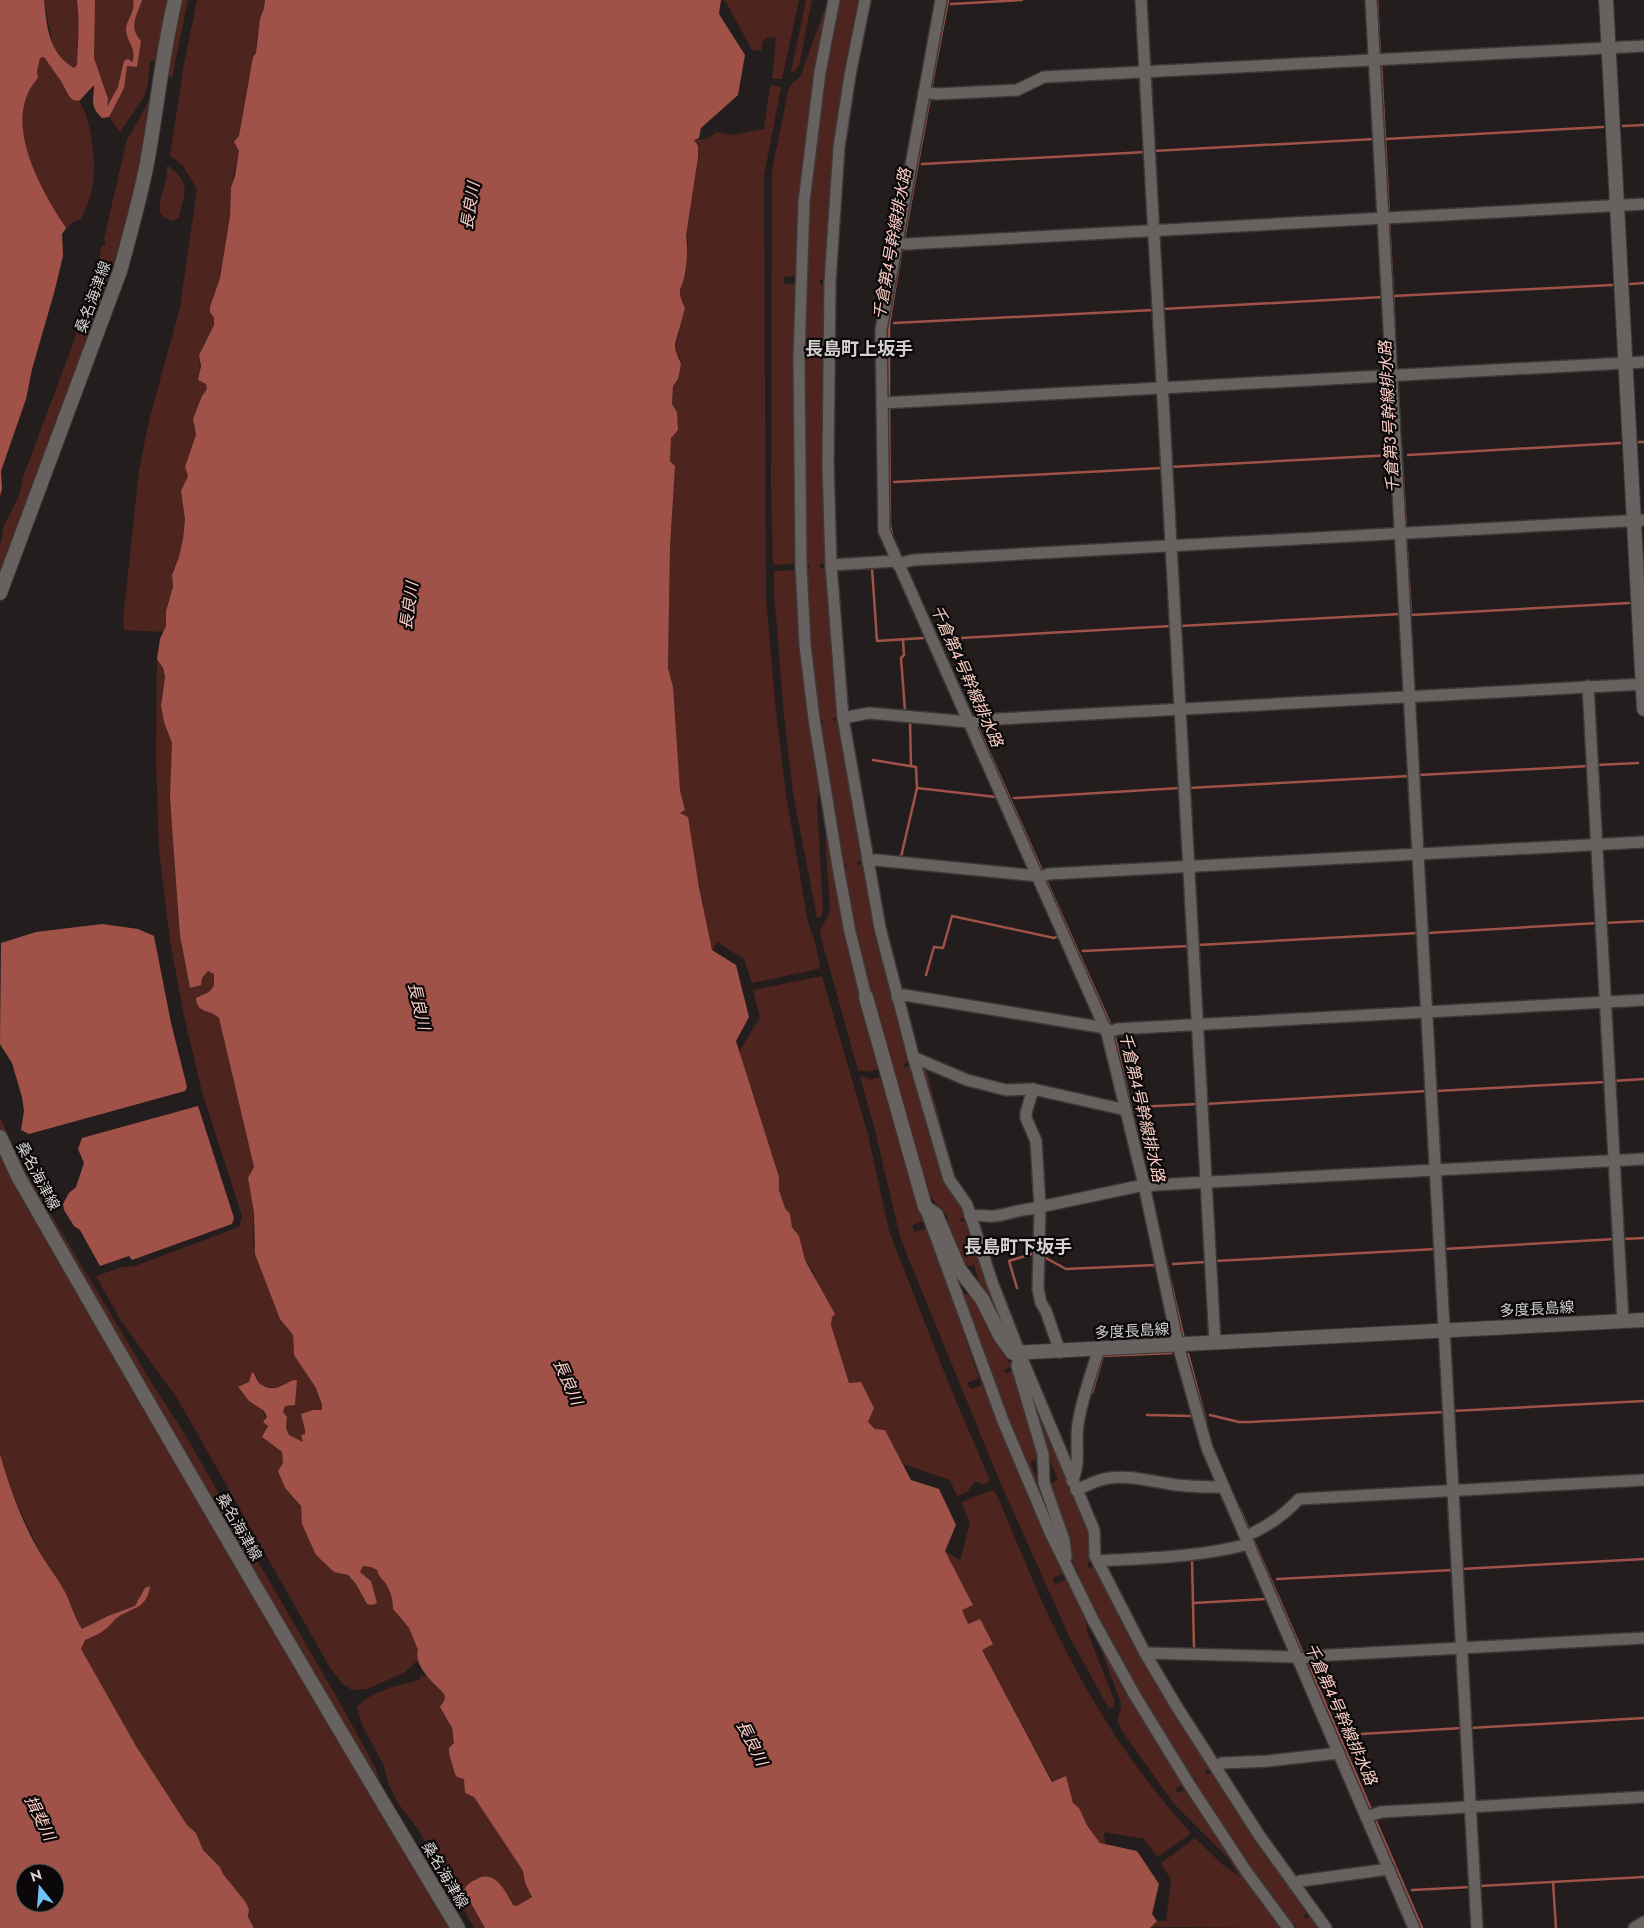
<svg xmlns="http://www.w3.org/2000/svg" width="1644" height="1928" font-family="Jost,'Noto Sans JP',sans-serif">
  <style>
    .green { fill: #4d241e }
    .water { fill: #a05248; fill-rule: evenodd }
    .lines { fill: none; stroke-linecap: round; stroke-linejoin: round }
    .stream { stroke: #a05248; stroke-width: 2.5 }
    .minor-casing { stroke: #3c3837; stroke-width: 14 }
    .tertiary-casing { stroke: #3c3837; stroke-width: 16 }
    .secondary-casing { stroke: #3c3837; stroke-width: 16 }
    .minor { stroke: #676160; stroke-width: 11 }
    .tertiary { stroke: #676160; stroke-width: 14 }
    .secondary { stroke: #676160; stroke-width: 14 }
    .labels { text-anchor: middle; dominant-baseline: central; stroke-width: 4.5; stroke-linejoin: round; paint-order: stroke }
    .street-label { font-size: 15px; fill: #d3d0cf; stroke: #0a0808 }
    .water-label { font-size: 16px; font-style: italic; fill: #fccec6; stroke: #0a0808 }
    .quarter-label { font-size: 18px; font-weight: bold; fill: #d3d0cf; stroke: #0a0808 }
  </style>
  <rect width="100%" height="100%" fill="#231e1d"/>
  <g class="green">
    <path d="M44,0h128l-13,61h-9l-3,27 -3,9 -24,35 -11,-15 -7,1c-13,-13 -8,-17 -8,-33l-15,16c2,5 6,9 7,14 10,34 13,72 -5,104l-10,4 -9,11 1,22 -9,37 -22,76 -6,30 -25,72 1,18 -2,7v-249l34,-74c-13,-31 -23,-69 4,-95l-1,-7 3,-13 4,-1 9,-10z"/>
    <path d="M182,0h6l-16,78 -6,-2z"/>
    <path d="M197,0h68l-8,40 -1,13 -3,4 -14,79 -5,8 4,3 1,7 -8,33 -1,29 -10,62 -10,29c0,6 4,10 4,16 -1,12 -14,21 -14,33 -1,10 1,13 -2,24l9,4v5l-5,7 -9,28 3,11 -10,36 2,5 -7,15 4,28 -2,20 -6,27 -4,3 -1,14 1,4 -7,24v15l-3,6 -39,-2 -1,-10 16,-150 10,-49 31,-114 17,-118 -14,-23 -13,-11 14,-91z"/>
    <path d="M722,0h77l-17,79h-10l4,-41 -8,-1 -5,4 -2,10 -9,-1 -26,-48z"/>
    <path d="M806,0h6l-13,66 -6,6h-2z"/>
    <path d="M828,0h2l-34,276 -12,1v7h12v280l-23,1 -2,-83 1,-312 17,-83 12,-12z"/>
    <path d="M839,0h23l-34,280h-8v4l7,1 1,279h-8v4h8l12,149 -7,1v3h7l24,139 -7,2 1,3 7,-1 47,197 -9,3 1,3 9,-1 55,149 -8,4 1,3 8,-3 44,128 -32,-58 -7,-24 -10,2 -19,-47 3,-1 -1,-5h-4l-19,-27 -33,-114 4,-1 -2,-6 -4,1 -19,-72 -26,-126 3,-1 -1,-4h-3l-23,-140h3l-1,-5h-3l-8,-74 -5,-76h3v-5h-4l-1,-100 1,-180h3v-4h-3c5,-95 16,-187 34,-280z"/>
    <path d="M772,85l9,2 -17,89 2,423 10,112 10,84 22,127 7,20 5,24 -2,3 -66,14 -8,-24 -27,-17 -5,9 -26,-135 -6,-3 5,-3c-5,-12 -5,-26 -7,-38 -3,-35 -1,-70 -10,-104l2,-122 5,-80 -5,-5 1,-23 6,-28 -5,-6 1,-18 5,-7 2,-21 -5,-9 4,-17v-41l6,-17 3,-30 -2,-8 12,-86 -4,-10 12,-1 11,-7 15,3 32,-6 6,-42z"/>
    <path d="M154,91l-27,134 -45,130 -82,221v-33l2,-3 1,-12 16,-32 4,-19 51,-136 9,-33 7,-18 -1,-7 9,-15 3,-21 5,-3 -2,-5 23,-100 10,-16z"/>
    <path d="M167,165c25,19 18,25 12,53l-6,3 -8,-3 -5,-5c-2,-17 9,-32 7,-48z"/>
    <path d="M797,570c4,75 11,148 22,222l-2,10 6,109 -2,6 -4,1 -24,-125 -9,-78 -10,-123v-21z"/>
    <path d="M157,659c12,18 6,23 4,41 -1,15 8,29 11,43l8,193 9,48 9,1 4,-2v-5l6,-7 6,3v12l-5,6 -6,18 14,5 2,3 35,149 -6,11 6,35 -1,30 27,76 13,16 1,20 22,33 6,17v5l-20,7 3,13v4l-3,1 2,8 -15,-7 -3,-8 1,-11 -4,-5 2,-6 10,-1 2,-25c-14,6 -36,16 -41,-5l-5,3 -2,4 -11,6c18,23 34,17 27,52l17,12 1,11 -5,8 7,17 16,18 1,18 41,50c11,3 17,16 21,26l13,3 -6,-22 -11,-9 3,-6 8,1 6,3 1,5 8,8 7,15 4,17 12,13 9,22 -1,3 1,7 -14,13 -37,16 -15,1 -10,-7 -13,-17 -152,-268 -56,-77 -25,-45 26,-9 13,-1 104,-39 3,-11 -40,-124 -18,-76 -14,-75 -11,-91 -3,-90z"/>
    <path d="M825,818l56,250 -13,4 -10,-2 -38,-136c1,-9 8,-15 10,-25l-4,-59z"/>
    <path d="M822,976l46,159 21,96 61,156 40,93 -1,2 -8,3 -2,-3h-4l-8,10 -10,4 -7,-16 -47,-16 -18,-34 -10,-1 -7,-7 2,-7 3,-4 -20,-27 -4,-1 -18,-58 1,-8 -19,-46 -8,-11 -6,-24 -7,-9 -2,-13 -5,-6 -6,-19v-12l-40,-125 21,-35 -7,-27z"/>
    <path d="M925,1065l30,112 15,23 -18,-20 -32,-113z"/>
    <path d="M860,1076l8,2 1,2 14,-4 42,145 -13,4 2,7 13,-4 52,150 -12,5 4,6 11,-4 83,188 -12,5 2,6 13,-5 17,36 2,16 27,69v7l-5,2 -39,-71 -70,-156 -99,-242 -26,-109z"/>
    <path d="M0,1118l27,56 126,211 31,48 161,279 31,57 5,16 -1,6 -370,-642 -10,-21z"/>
    <path d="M0,1149l253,447 196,332h-195l-6,-11 1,-8 -4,-8 -22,-27 -3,-7 -17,-17 -7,-17 -9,-8 -51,-79 -56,-97 5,-9 -3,-11 -4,-6 -15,-35 -21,-31 -24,-51 -11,-27 -7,-25z"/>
    <path d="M937,1223l26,72 11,-3 37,74 -7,4 1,3 8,-2 27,87 -10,4 10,24 19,54 -68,-160 3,-2 -1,-4 -4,1z"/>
    <path d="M1028,1384l63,148 3,28 -7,3 2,5 7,-3 116,202 -7,4 2,4 7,-4 95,140 -6,5 3,3 6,-4 10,13h-28l2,-2 -2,-3 -3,2 -40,-54 -57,-88 3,-2 -2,-4 -3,2 -72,-117 -45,-87 4,-1 -2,-5 -4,1 -2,-27 -22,-59 9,-4 -10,-25z"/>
    <path d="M992,1490l4,3c22,51 42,104 68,154 34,67 75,129 126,185l-1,3 -32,22 -13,-18 -40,-7 1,12 -5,-1 -27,-40 -7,-26 -13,5 -71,-132 -2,-31 -12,5 -7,-14 12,-5 -28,-54 15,9 10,-37 -9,-21z"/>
    <path d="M1099,1644l84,140 -8,5 3,4 8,-4 94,139 -131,-1 8,-6h9l5,-41 -10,-17 34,-25 28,27 16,11 -11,-18 -53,-53 -53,-74 -5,-11 4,-11v-6z"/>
    <path d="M421,1675l7,1 8,11 8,7 1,5 -3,4v9c8,9 11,19 12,31l-3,3 15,37 -1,10 9,4 49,74 2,12 7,12c-3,6 -12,12 -19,10l-3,-6 -20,-23 -26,15 21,37h-11l-56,-99 -20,-26 -9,-18 -6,-21 -21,-39 -5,-18c16,-17 40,-21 62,-27z"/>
  </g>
  <g class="water">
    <path d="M0,0h44c3,26 4,53 30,68l3,-3c1,-22 3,-43 0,-65h18l-1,58 14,41 -1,8 11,-20 6,-26 4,-2 4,3 1,-1c3,-15 -6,-18 -7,-31 0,-11 10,-17 7,-30h9c-5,16 -14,26 -1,41l-4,26 -10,-1 -3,22 -15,29 -7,1c-13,-13 -8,-17 -8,-33l-15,16 -6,-1 -4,-4 -8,-15 -17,-24 -4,1 -3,13 1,7c-38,41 2,111 28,150l-4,6 1,22 -9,37 -22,76 -6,30 -25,72 1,18 -2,7z"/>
    <path d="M265,0h456l-2,14 26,41 -7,40 -37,33 -2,10 -5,2 4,6v11l-12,79c2,12 1,26 -1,37 -3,18 -10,15 0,35l-10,36v5l6,15 -3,15 -5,7 -1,18 5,8 1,18 -7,8 -1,23 5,5 -5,80 -2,122 5,19 7,104 5,19 -5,3 8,4 11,70 13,63 24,15 13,52 -13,24 43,136v13l6,18 5,6 2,13 7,9 6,24 30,54 -3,3 -1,8 18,58 12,-1 13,26 -6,14 7,7 10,1 26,50 28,9 17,36 -11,26 28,54 -11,5 6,14 12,-5 13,25 -11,6 70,132 14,-6 7,27 6,5 8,17 13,18 37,8 22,33 -7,30 5,7 -7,7h-665l-21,-37c2,-6 5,-8 11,-11 19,-12 30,10 38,25l4,1 15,-9 -7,-14 -2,-12 -49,-74 -9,-4 -1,-14 -7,-2 -2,-3 -6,-21v-5l5,-5 -2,-15 -12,-21 5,-8 -1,-5c-10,-11 -31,-28 -26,-44l-9,-22 -16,-19c0,-9 -2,-17 -7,-25 -3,-5 -8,-7 -9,-14l-6,-3 -8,-1 -3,6 11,9 6,22 -5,2 -5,-1 -11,-20 -8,-9 -14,-3 -18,-17 -14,-31 -1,-18 -16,-18 -7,-17 5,-8 -1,-11 -20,-15 6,-11 -5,-4 4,-5 -3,-6 -15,-10 -11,-14 11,-5 3,-10c5,4 4,10 10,13 15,10 25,-6 35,-5l-2,25 -10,1 -2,6 4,5 -1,11 3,7 14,7 -2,-7 4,-1v-4l-4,-16 12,-4h9v-5l-6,-17 -22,-33 -1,-20 -13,-16 -25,-65 -1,-41 -6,-35 6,-11 -35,-149c-9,-9 -22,-4 -23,-20l13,-6 5,-6v-12l-6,-3 -6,7 -1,7 -11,3 -10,-52 -7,-96 -3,-44 2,-53 -8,-21 -3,-17 4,-28 -2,-9 -6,-9 3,-20 6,-13v-15l7,-24 -1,-12 7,-18 4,-18 2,-20 -4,-28 7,-15 -3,-9 11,-32 -3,-16 9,-23 5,-7 -1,-5 -8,-4 3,-14 -2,-11 15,-30v-7l-4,-6v-5l10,-29 10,-62 1,-29 4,-11 4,-25 -5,-9 5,-6 14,-79 3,-4 4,-34 4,-11z"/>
    <path d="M102,924l36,5 16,7 17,87 16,64 -2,4 -156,43 -8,-4 3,-19 -2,-14 -10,-34 -12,-19 1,-101 35,-11z"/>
    <path d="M198,1106l36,112 -2,6 -100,36 -3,-4 -29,10 -20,-36 -6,-4 -10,-16 -1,-6 6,-11 7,-6 8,-24 -6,-14 4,-11z"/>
    <path d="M0,1454c10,36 24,73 43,104 7,11 15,21 21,32 7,13 10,27 18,39l26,-13 27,-10 10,-18 5,-2c-3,23 -17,21 -32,31 -3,2 -6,6 -9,9 -7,7 -15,10 -24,14l-4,9 55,97 51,79 9,8 7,17 17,17 3,7 22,27 4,8 -1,8 6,11h-254zM25,1873h30v30h-30z"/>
  </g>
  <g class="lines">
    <g class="stream">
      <path d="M1377,0l3,56"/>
      <path d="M951,4l71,-4"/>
      <path d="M1381,64l8,152"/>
      <path d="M931,89l17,-89"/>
      <path d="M1623,126l21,-1"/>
      <path d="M1385,139l218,-12"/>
      <path d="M1153,151l222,-12"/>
      <path d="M922,164l224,-12"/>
      <path d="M1389,221l6,110"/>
      <path d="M904,239l26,-142"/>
      <path d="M1630,284l14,-1"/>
      <path d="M1393,296l219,-11"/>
      <path d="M1162,309l221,-12"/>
      <path d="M894,323l260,-13"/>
      <path d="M889,398v-74l13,-77"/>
      <path d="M889,406l1,119 2,10"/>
      <path d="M1639,442h5"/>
      <path d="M1401,446l5,84"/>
      <path d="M1408,455l212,-12"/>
      <path d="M1170,467l222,-12"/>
      <path d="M894,482l268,-14"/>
      <path d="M1406,536l5,79 218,-12"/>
      <path d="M872,568l5,73 46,-3"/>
      <path d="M1180,626l221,-12"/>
      <path d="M943,639l228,-13"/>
      <path d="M903,640l1,15 -3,3 4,53"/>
      <path d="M963,696l10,22"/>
      <path d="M910,721l1,45"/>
      <path d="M977,725l66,148"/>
      <path d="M873,760l43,7 1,21 79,9"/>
      <path d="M1596,765l42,-2"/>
      <path d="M1419,775l170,-9"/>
      <path d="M1188,788l222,-12"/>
      <path d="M1014,798l166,-10"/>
      <path d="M901,857l16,-69"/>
      <path d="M1045,878l67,150"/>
      <path d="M1604,923l40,-2"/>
      <path d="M1428,933l170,-10"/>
      <path d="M1198,945l221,-12"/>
      <path d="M1083,951l106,-5"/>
      <path d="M926,975l8,-28 9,1 9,-32 102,22 4,-2"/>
      <path d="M1114,1033l23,100"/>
      <path d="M1613,1081l31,-2"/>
      <path d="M1436,1091l170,-9"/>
      <path d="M1205,1104l222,-13"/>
      <path d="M1137,1107l61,-3"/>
      <path d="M1159,1231l25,108"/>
      <path d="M1623,1239l21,-1"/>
      <path d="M1444,1249l171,-10"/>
      <path d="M1044,1257l22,12 89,-4"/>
      <path d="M1215,1261l221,-12"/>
      <path d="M1173,1264l33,-2"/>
      <path d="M1017,1288l-8,-27 26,-8"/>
      <path d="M1188,1354l18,68"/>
      <path d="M1092,1393l11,-37 68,-3"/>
      <path d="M1452,1411l192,-10"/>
      <path d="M1147,1415l44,1"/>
      <path d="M1210,1415l29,7h11l195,-10"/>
      <path d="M1240,1509l9,21"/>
      <path d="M1252,1537l52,119"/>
      <path d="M1192,1560l1,43"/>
      <path d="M1461,1569l183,-10"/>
      <path d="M1277,1579l176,-9"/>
      <path d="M1194,1648l-1,-45 73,-4"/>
      <path d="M1307,1661l65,151"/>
      <path d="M1470,1728l174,-10"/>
      <path d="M1344,1735l118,-7"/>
      <path d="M1374,1817l48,111"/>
      <path d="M1553,1882l3,46"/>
      <path d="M1479,1886l165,-9"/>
      <path d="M1412,1890l59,-3"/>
    </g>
    <defs>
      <g id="minor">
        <path d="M834,0l-14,72 -16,130 -5,156 2,208 4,79 9,74 24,148 12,65 16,65"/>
        <path d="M865,0l-15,75 -11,72 -9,135 -2,182 3,101 12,153 37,210 35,135 34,116 18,26 25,77 28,72 74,176 1,26 50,97 32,54 82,128 67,93"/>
        <path d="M941,0l-60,330 3,201 223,502 37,152 34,160 29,103 207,480"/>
        <path d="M1141,0l74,1343"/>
        <path d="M1371,0l106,1928"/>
        <path d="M924,92l12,2 81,-4 27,-13 600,-31"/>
        <path d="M897,242l9,2 738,-40"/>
        <path d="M882,403l762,-41"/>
        <path d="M897,564l16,-4 731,-40"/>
        <path d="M831,565l65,-4"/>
        <path d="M1588,686l35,635"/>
        <path d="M843,718l26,-5 100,9"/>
        <path d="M970,724l10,-4 664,-36"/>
        <path d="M868,862l8,-2 162,16"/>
        <path d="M1039,878l9,-4 596,-32"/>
        <path d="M897,997l7,-2 202,33"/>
        <path d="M1107,1033l10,-4 527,-29"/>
        <path d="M913,1057l54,23 39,10 27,-1 93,21"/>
        <path d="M1033,1089l-7,24v5l10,23 4,66 -2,82 3,14 5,8 14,41"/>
        <path d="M1144,1187l10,-2 490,-26"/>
        <path d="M925,1207l78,214 47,111 43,88 41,74 55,90 57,87 42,57"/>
        <path d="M970,1216c8,-2 16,1 24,0 12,-1 23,-6 36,-7l114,-24"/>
        <path d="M1019,1358l-2,8 26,88 1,29 20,57 2,17"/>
        <path d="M1072,1481c9,-17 3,-39 6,-57 4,-26 13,-50 21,-75"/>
        <path d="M1076,1490c11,-4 22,-11 33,-12 23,-3 39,3 61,6 18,3 36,3 54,3"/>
        <path d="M1246,1536c19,-8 39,-22 53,-37l345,-19"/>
        <path d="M1098,1561c51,-3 102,-4 151,-17"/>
        <path d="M1145,1653l152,4"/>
        <path d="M1299,1660l13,-4 332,-18"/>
        <path d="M1216,1767l6,-4 46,-2 71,-8"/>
        <path d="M1366,1817l15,-5 263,-15"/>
        <path d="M1294,1884l6,-3 89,-12"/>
        <path d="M1634,1928l10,-6"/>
      </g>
      <path id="tertiary" d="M1606,0l38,709"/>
      <g id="secondary">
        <path d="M0,593l120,-322c10,-36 20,-72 27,-108 10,-54 15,-109 28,-163"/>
        <path d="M866,997l59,210 11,8 23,54 23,30 19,38 12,16 631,-33"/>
        <path d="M0,1137l18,39c144,252 290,503 440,752"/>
      </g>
    </defs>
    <use href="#minor" class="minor-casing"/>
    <use href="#tertiary" class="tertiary-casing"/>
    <use href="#secondary" class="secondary-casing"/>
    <use href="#minor" class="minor"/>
    <use href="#tertiary" class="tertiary"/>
    <use href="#secondary" class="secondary"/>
  </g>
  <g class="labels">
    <g class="street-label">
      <text transform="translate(93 297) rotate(-70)">桑名海津線</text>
      <text transform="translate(38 1176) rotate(62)">桑名海津線</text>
      <text transform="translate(1537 1309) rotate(-3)">多度長島線</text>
      <text transform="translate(1132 1331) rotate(-3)">多度長島線</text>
      <text transform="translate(239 1527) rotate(60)">桑名海津線</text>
      <text transform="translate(445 1875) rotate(59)">桑名海津線</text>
    </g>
    <g class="water-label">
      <text transform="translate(470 206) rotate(-81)">長良川</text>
      <text transform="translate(892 244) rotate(-80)">千倉第4号幹線排水路</text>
      <text transform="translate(1389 417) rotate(-93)">千倉第3号幹線排水路</text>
      <text transform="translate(409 606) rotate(-82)">長良川</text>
      <text transform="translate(967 676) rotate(66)">千倉第4号幹線排水路</text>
      <text transform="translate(419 1006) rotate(77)">長良川</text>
      <text transform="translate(1142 1107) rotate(77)">千倉第4号幹線排水路</text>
      <text transform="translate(568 1382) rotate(66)">長良川</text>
      <text transform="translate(1341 1714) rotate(66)">千倉第4号幹線排水路</text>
      <text transform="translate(752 1743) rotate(63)">長良川</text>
      <text transform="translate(40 1818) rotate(64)">揖斐川</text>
    </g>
    <g class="quarter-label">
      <text x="859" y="349">長島町上坂手</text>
      <text x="1018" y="1247">長島町下坂手</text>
    </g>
  </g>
  <g transform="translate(40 1888) rotate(343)"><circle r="24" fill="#0a0808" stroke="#5a5858"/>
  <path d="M0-4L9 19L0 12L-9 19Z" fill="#71c1f5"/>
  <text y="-8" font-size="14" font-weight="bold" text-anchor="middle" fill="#d3d0cf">N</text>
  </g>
</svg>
